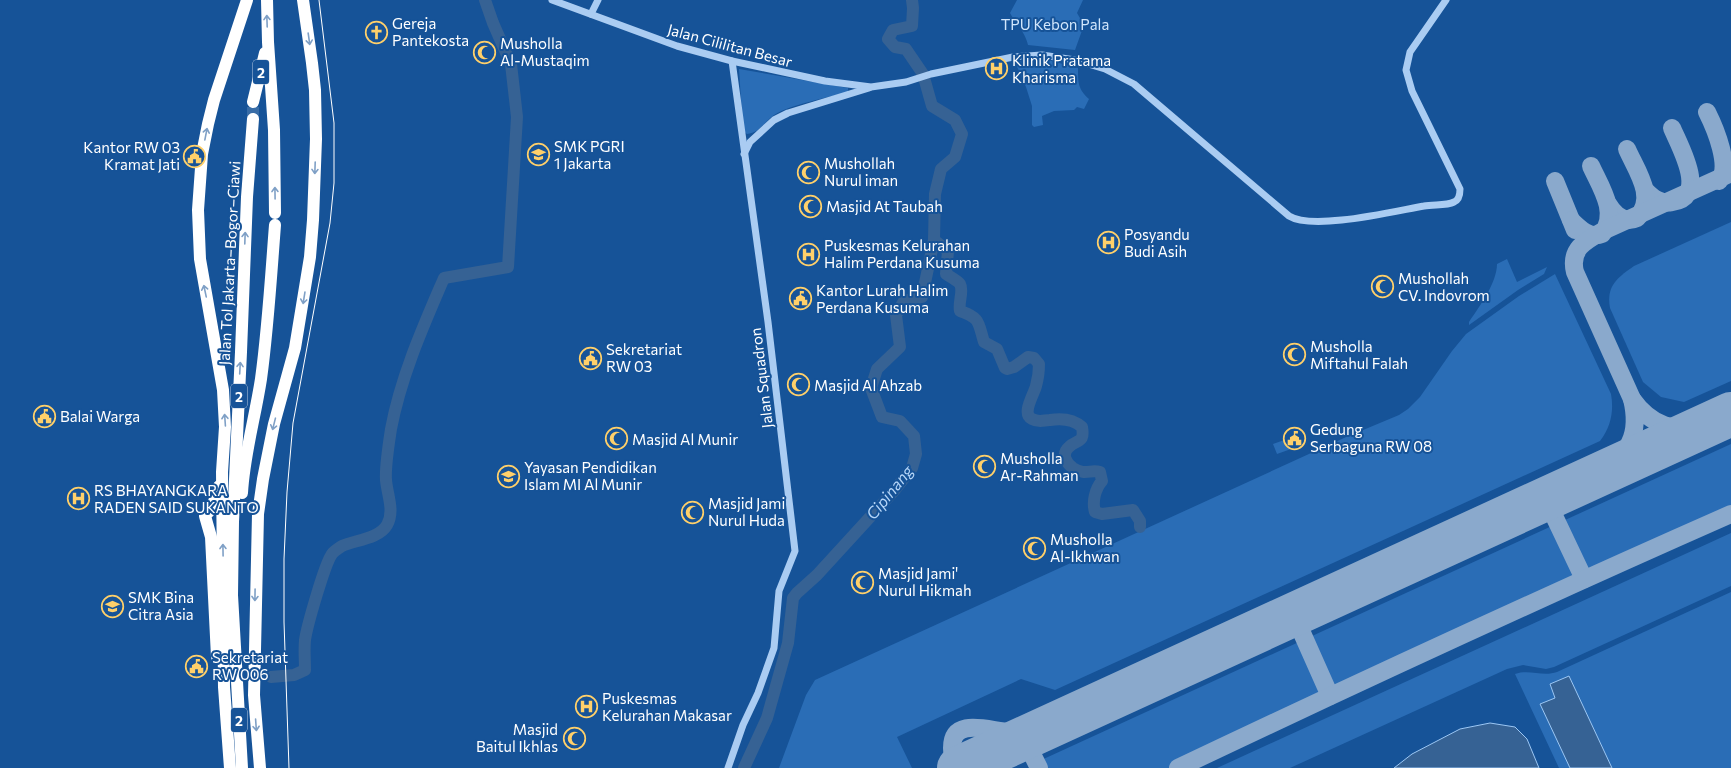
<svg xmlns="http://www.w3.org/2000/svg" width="1731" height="768" font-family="Commissioner,sans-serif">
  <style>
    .green { fill: #2a6db6 }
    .water { fill: #366294; stroke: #9cc7f4 }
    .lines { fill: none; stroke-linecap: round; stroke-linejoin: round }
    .river { stroke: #366294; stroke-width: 12 }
    .taxiway { stroke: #8aa9cc; stroke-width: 18 }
    .runway { stroke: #8aa9cc; stroke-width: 44 }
    .highway-tunnel { stroke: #396da7; stroke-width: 12; stroke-dasharray: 12 6; stroke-linecap: butt }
    .minor { stroke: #aaccf2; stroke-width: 7 }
    .highway { stroke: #fff; stroke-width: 12 }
    .tram { stroke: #fff; stroke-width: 1 }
    .oneway { stroke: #7fa0c6 }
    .labels { text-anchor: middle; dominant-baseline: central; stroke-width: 4; stroke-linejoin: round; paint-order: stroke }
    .shield { fill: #165398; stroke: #b9cbe0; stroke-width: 1 }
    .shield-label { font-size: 14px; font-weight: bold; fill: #fff }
    .poi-label { font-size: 15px; fill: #fff; stroke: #165398; text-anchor: start }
    .park-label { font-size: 15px; fill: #d1e6fc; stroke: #165398 }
    .street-label { font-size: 15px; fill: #fff; stroke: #165398 }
    .water-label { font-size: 16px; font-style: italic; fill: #b6d6f8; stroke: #165398 }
  </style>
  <rect width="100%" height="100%" fill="#165398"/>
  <g class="green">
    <path d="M1017,0h66l-6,13 7,12 -9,25 -47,-5c-3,-13 -12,-21 -18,-32z"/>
    <path d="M1044,59l34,9c0,15 0,21 11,31l-5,10 -7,-2 -3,3 -20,1 -12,5 1,9 -9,2 -2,-2v-19l-6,-19 -11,-25z"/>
    <path d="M739,69l109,19v4c-21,6 -56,12 -74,23 -10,7 -14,18 -27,19l-4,-3z"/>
    <path d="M1731,222v159l-47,21 -23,-5 -18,-15 -33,-74c-4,-22 7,-30 24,-42z"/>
    <path d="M1507,259l10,23 30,-15 -3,7 -26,16 -49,35v-3c10,-15 28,-39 28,-58z"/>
    <path d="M1555,274l56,120c3,17 0,33 -11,47l-545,249 -34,-11 -124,58 15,31h-133l27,-73 9,-15 529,-242 55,-23 9,-6 12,-12 32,-46 14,-17 53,-38z"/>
    <path d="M1287,439l4,10 -14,5 -4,-10z"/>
    <path d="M1731,444v70l-169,74 -384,180h-139l-2,-6z"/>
    <path d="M1731,533v53l-177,81 -8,2 -23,-4 -16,4 -217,99h-73z"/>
    <path d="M1731,592v176h-172l-44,-94c14,-5 28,3 42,-2z"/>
  </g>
  <g class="water">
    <path d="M1569,676l43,92h-42l-30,-64 15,-6 -5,-14z"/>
    <path d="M1490,723l25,4 12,12 12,29h-145l18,-14 48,-25z"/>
  </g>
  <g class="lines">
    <g class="river">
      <path d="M934,240l14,11 -2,23c4,3 11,6 14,10 4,7 -2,18 0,27 21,7 18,12 24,31l13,7 8,19 2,1 7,-2 14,-10 6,1 5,6c0,8 -1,15 -3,22 -2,8 -15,28 -4,33 7,4 12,1 18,1 12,-2 23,-1 32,7 3,17 -5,12 -13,20 -8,7 -3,16 4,21 13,8 17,1 27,4l2,9c-7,8 -10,21 -7,31l7,2 31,-4 7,11v6"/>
      <path d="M271,677l23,-2 11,-5c0,-10 -1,-20 0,-30 2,-14 20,-77 27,-86 2,-3 7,-6 10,-8 13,-6 37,-7 45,-21 8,-14 0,-31 -1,-45 -1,-13 3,-38 5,-51 10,-53 32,-102 53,-151l64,-11 9,-150 -6,-53 -18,-41 -8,-23"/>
      <path d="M744,768l23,-50 21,-75 5,-45 4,-5 20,-18 76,-83 19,-24 4,-14 -2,-18 -14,-15 -18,-4 -11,-29 6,-19 23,-22 -4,-32 8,-14 18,-4 12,-57 1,-46 6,-25 14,-12 7,-23 -7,-14 -23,-14 -9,-32 -17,-25 -11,-2 -7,-8 5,-9 19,-4 1,-18 -1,-8"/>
    </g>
    <g class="taxiway">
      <path d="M1707,112c9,18 24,55 12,69"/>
      <path d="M1555,181l20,49"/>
      <path d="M1645,190c8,8 15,14 27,12 37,-5 8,-55 0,-74"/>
      <path d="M1608,204c6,10 16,20 29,14 20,-21 -1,-48 -10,-69"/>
      <path d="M1571,220c8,8 19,19 31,14 17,-21 -2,-48 -11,-68"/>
      <path d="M1632,399l-57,-127c-6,-24 12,-32 30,-42l126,-57"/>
      <path d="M1599,475c29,-21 42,-39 33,-76 20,28 42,33 75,27"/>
      <path d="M1546,499l38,80"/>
      <path d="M1294,615l36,81"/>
      <path d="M1024,738l15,30"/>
      <path d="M963,768c-7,-5 -11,-12 -11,-20 0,-33 40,-16 58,-16 14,0 27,-3 40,-6"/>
      <path d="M985,768l22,-22"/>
      <path d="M1178,768c183,-87 367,-172 553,-254"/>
    </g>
    <path class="runway" d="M959,768l772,-354"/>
    <path class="highway-tunnel" d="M253,119v-17"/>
    <g class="minor">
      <path d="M552,0l125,46 55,15 93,20 46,6 35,-5 25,-8 82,-17 29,-2 33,5 30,9 29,15 155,132c24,15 106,-5 135,-10 9,-2 22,0 30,-4 5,-2 6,-8 6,-13l-48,-98 -6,-21 4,-18 36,-52"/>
      <path d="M591,14l7,-14"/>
      <path d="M744,154l6,-12 24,-22 14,-7 81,-25"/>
      <path d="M728,768l15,-43 15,-32 16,-45 5,-57 16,-40 -27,-229 -36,-261"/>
    </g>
    <g class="highway">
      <path d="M267,0l1,42 6,88 1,83"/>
      <path d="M253,102l12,-49"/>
      <path d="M242,493c2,-38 13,-75 19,-114 7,-51 10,-103 14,-154"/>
      <path d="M217,657l-6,-120 -6,-21 7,-8 7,-22"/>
      <path d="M230,768l-6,-81 -2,-215 3,-45 -2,-37 -23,-131 -2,-49 4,-56 6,-30 6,-24 33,-100"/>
      <path d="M242,768l-10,-173 1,-73 8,-170 6,-155 6,-78"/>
      <path d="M260,768l-6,-73 4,-181 5,-35 11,-55 21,-76 15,-91 3,-37 3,-81 -1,-49 -3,-27 -9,-63"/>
    </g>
    <path class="tram" d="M289,768l-5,-146v-63l3,-67 6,-69 37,-200 4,-40v-60l-15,-123"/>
  </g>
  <defs><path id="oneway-shaft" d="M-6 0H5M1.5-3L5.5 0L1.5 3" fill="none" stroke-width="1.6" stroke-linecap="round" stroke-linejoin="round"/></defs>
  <g class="oneway">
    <use href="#oneway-shaft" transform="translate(267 21) rotate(-92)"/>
    <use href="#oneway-shaft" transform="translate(309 39) rotate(82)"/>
    <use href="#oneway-shaft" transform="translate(206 134) rotate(-79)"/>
    <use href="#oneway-shaft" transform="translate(315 168) rotate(92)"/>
    <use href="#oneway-shaft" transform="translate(275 193) rotate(-91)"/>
    <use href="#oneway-shaft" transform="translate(245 238) rotate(-88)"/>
    <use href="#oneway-shaft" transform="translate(205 291) rotate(-102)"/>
    <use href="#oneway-shaft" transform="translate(304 298) rotate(99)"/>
    <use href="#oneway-shaft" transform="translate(240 368) rotate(-87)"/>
    <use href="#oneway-shaft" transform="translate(225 420) rotate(-94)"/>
    <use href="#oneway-shaft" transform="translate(274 424) rotate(104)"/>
    <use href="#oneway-shaft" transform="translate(223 550) rotate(-91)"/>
    <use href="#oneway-shaft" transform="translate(255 595) rotate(91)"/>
    <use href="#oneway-shaft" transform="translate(256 725) rotate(86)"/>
  </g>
  <defs>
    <symbol id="church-ring" viewBox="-11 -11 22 22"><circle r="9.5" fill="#165398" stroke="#ffd06a" stroke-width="1.5"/><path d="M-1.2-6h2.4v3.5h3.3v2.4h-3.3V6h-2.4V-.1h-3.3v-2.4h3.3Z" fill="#ffd06a"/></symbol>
    <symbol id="mosque-ring" viewBox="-11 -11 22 22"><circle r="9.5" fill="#165398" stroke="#ffd06a" stroke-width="1.5"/><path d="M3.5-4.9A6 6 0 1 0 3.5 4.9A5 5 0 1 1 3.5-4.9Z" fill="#ffd06a"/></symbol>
    <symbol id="hospital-ring" viewBox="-11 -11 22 22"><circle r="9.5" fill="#165398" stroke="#ffd06a" stroke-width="1.5"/><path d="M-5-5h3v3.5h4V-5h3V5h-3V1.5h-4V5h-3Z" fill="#ffd06a"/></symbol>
    <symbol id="school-ring" viewBox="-11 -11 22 22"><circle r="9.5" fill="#165398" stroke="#ffd06a" stroke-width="1.5"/><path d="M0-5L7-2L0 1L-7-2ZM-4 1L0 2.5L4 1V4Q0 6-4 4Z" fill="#ffd06a"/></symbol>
    <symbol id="civic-ring" viewBox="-11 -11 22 22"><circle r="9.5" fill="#165398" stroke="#ffd06a" stroke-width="1.5"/><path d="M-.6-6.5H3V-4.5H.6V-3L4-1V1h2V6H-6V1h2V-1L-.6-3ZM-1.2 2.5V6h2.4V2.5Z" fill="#ffd06a"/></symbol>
  </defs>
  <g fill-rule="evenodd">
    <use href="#church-ring" x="364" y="20" width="25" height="25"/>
    <use href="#mosque-ring" x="472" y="40" width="25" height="25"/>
    <use href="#hospital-ring" x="984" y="56" width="25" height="25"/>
    <use href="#school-ring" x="526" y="142" width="25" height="25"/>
    <use href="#civic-ring" x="182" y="144" width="25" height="25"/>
    <use href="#mosque-ring" x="796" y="160" width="25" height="25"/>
    <use href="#mosque-ring" x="798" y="194" width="25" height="25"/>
    <use href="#hospital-ring" x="1096" y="230" width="25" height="25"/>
    <use href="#hospital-ring" x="796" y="242" width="25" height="25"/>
    <use href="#mosque-ring" x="1370" y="274" width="25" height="25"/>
    <use href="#civic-ring" x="788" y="286" width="25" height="25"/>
    <use href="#mosque-ring" x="1282" y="342" width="25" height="25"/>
    <use href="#civic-ring" x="578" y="346" width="25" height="25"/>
    <use href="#mosque-ring" x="786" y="372" width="25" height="25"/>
    <use href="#civic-ring" x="32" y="404" width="25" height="25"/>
    <use href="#civic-ring" x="1282" y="426" width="25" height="25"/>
    <use href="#mosque-ring" x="604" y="426" width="25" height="25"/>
    <use href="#mosque-ring" x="972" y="454" width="25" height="25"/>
    <use href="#school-ring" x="496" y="464" width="25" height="25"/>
    <use href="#hospital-ring" x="66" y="486" width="25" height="25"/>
    <use href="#mosque-ring" x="680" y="500" width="25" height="25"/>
    <use href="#mosque-ring" x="1022" y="536" width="25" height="25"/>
    <use href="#mosque-ring" x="850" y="570" width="25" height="25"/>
    <use href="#school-ring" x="100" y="594" width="25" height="25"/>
    <use href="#civic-ring" x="184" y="654" width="25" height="25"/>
    <use href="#hospital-ring" x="574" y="694" width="25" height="25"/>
    <use href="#mosque-ring" x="562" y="726" width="25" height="25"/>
  </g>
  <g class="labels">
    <g class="shield">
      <rect x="253" y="60" width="16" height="24" rx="3"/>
      <rect x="231" y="384" width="16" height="24" rx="3"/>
      <rect x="231" y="708" width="16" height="24" rx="3"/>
    </g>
    <g class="shield-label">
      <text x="261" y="72">2</text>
      <text x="239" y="396">2</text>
      <text x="239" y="720">2</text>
    </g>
    <g class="poi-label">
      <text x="392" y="23">Gereja<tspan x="392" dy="17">Pantekosta</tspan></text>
      <text x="500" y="43">Musholla<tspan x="500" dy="17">Al-Mustaqim</tspan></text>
      <text x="1012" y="60">Klinik Pratama<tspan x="1012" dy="17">Kharisma</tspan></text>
      <text x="554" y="146">SMK PGRI<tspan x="554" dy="17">1 Jakarta</tspan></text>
      <text x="180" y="147" text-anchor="end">Kantor RW 03<tspan x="180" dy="17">Kramat Jati</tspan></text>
      <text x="824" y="163">Mushollah<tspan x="824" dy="17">Nurul iman</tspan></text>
      <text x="826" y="206">Masjid At Taubah</text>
      <text x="1124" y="234">Posyandu<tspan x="1124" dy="17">Budi Asih</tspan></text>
      <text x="824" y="245">Puskesmas Kelurahan<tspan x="824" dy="17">Halim Perdana Kusuma</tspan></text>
      <text x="1398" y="278">Mushollah<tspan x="1398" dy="17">CV. Indovrom</tspan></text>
      <text x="816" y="290">Kantor Lurah Halim<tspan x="816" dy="17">Perdana Kusuma</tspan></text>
      <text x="1310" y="346">Musholla<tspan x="1310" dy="17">Miftahul Falah</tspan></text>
      <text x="606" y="349">Sekretariat<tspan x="606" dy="17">RW 03</tspan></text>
      <text x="814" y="385">Masjid Al Ahzab</text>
      <text x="60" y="416">Balai Warga</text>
      <text x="1310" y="429">Gedung<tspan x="1310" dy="17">Serbaguna RW 08</tspan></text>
      <text x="632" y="439">Masjid Al Munir</text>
      <text x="1000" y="458">Musholla<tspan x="1000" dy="17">Ar-Rahman</tspan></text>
      <text x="524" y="467">Yayasan Pendidikan<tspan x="524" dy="17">Islam MI Al Munir</tspan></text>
      <text x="94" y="490">RS BHAYANGKARA<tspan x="94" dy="17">RADEN SAID SUKANTO</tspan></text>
      <text x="708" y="503">Masjid Jami<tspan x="708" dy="17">Nurul Huda</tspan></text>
      <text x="1050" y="539">Musholla<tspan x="1050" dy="17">Al-Ikhwan</tspan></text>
      <text x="878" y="573">Masjid Jami'<tspan x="878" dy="17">Nurul Hikmah</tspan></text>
      <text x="128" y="597">SMK Bina<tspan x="128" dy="17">Citra Asia</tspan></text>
      <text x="212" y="657">Sekretariat<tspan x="212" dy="17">RW 006</tspan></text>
      <text x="602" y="698">Puskesmas<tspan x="602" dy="17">Kelurahan Makasar</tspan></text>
      <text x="558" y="729" text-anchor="end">Masjid<tspan x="558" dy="17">Baitul Ikhlas</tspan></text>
    </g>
    <g class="park-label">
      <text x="1055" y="24">TPU Kebon Pala</text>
    </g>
    <g class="street-label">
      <text transform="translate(730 45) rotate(15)">Jalan Cililitan Besar</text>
      <text transform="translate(229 263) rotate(-87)">Jalan Tol Jakarta–Bogor–Ciawi</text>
      <text transform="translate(761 378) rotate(-97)">Jalan Squadron</text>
    </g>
    <g class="water-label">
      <text transform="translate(889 492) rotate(-51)">Cipinang</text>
    </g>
  </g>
</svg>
